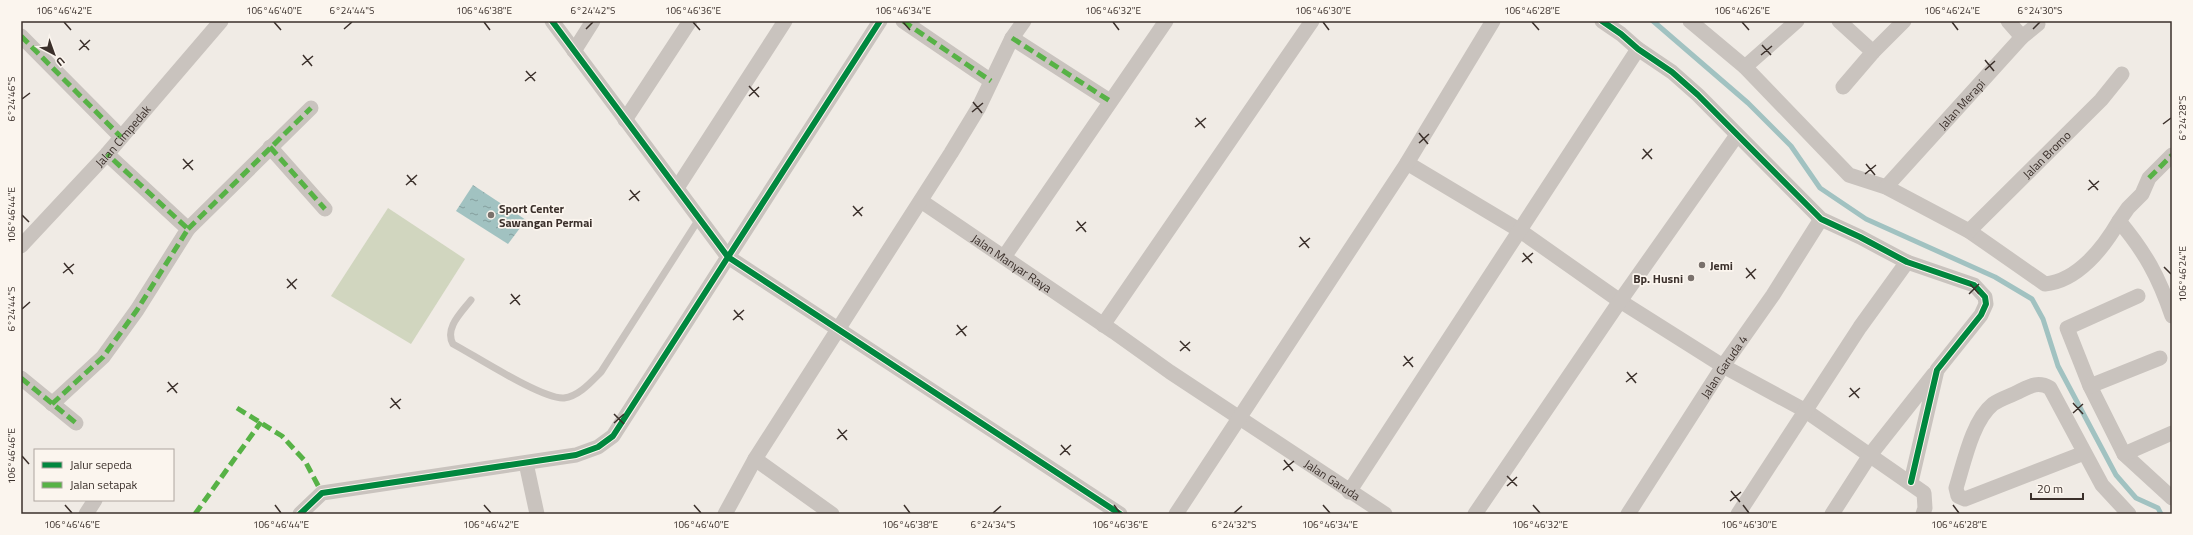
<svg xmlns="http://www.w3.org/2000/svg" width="2193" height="535" font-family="'Titillium Web',sans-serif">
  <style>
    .garden { fill: #d1d6bf }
    .water { fill: url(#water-ripples) }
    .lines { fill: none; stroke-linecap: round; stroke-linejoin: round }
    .stream { stroke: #a1c2c1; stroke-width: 5 }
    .service { stroke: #c9c3be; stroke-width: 7 }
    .minor { stroke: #c9c3be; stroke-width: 15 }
    .quiet { stroke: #57b246; stroke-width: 5; stroke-dasharray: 10 5; stroke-linecap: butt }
    .cycleway-casing { stroke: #fbf5ee; stroke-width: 8 }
    .cycleway { stroke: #00873e; stroke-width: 6 }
    .ticks { fill: none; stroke: #3b302b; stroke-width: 1.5 }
    .poi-dot { fill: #7a716c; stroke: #fbf5ee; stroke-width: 1.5 }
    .labels { text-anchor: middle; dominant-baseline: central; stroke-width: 3.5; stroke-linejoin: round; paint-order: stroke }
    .street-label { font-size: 12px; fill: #3b302b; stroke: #fbf5ee }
    .poi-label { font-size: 12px; font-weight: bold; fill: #3b302b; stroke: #fbf5ee; text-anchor: start }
    .neatline { fill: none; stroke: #3b302b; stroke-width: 1.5 }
    .ticks-label { font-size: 10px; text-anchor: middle; fill: #3b302b }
  </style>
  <defs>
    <pattern id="water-ripples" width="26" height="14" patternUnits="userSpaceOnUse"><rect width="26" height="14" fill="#a1c2c1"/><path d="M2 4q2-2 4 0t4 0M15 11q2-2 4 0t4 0" fill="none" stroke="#849e9d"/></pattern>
  </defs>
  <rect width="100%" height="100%" fill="#f0ebe5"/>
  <path class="garden" d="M388,208l77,51 -54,85 -80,-48z"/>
  <path class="water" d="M473,185l53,35 -18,24 -52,-33z"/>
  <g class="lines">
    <path class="stream" d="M1653,21l95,82 43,43 29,42 46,31 129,58 37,22 11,20 15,47 58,109 20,23 22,10 3,6"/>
    <path class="service" d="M471,300c-9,12 -27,28 -18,44 21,11 90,56 111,54 15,-2 27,-16 37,-26l98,-153"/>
    <g class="minor">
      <path d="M880,21l-152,236 392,257"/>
      <path d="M903,21l88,60"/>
      <path d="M1602,21l19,13 17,15 34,23 26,23 123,124 39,18 47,25 67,23 11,12 1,7 -5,11 -44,55 -26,112"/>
      <path d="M1690,21l55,46 104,108 37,12 83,44 76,53c33,-3 59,-37 74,-63 26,31 40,56 53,95"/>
      <path d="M1839,21l34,31 31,-31"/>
      <path d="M2008,21l14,16"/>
      <path d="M21,36l100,101"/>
      <path d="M1012,38l98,63"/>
      <path d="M574,51l19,-30"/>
      <path d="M1745,67l52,-46"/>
      <path d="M1843,87l30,-35"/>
      <path d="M625,120l65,-99"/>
      <path d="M270,147l55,62"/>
      <path d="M1407,163l112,67 101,71 103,65 83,45 118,82 1,15 -2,6"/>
      <path id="s1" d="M1886,187l136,-150 16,-13"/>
      <path d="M677,188l108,-167"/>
      <path id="s2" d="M921,201l193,131 56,40 215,142"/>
      <path d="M2119,221l9,-13 14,-14 7,-16 23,-23"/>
      <path d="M188,229l123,-121"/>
      <path id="s3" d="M1969,231l132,-131 21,-26"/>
      <path id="s4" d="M21,246l86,-92 114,-133"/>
      <path d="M1004,257l162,-236"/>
      <path d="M2138,296l-71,32 23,58 34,68 48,44"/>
      <path d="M1103,325l209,-304"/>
      <path d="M21,378l55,45"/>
      <path d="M2090,386l70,-28"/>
      <path d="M52,404l51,-47 34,-47 51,-81 -81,-75"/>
      <path d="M2084,453l-119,46 -7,-3 -2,-8c8,-25 16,-67 37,-84 7,-5 17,-8 25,-12 12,-6 20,-11 32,-4l52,97 27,29"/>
      <path d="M2124,454l48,-21"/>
      <path d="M755,459l77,55"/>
      <path d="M526,463l11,51"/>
      <path d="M1349,492l289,-443"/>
      <path d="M86,514l9,-14"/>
      <path d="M300,514l22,-21 254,-38 22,-8 15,-11 115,-179 -176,-236"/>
      <path d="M725,514l30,-55 196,-306 28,-46 33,-69 12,-17"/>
      <path d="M1176,514l231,-351 86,-142"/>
      <path d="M1475,514l145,-213 117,-166"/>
      <path id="s5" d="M1628,514l95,-148 50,-71 48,-76"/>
      <path d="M1738,514l122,-187 47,-65"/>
      <path d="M1832,514l38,-59 64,-81"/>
    </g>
    <g class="quiet">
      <path d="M903,21l88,60"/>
      <path d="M21,36l100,101"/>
      <path d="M1012,38l98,63"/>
      <path d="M270,147l55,62"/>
      <path d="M2149,178l23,-23"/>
      <path d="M188,229l123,-121"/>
      <path d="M21,378l55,45"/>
      <path d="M52,404l51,-47 34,-47 51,-81 -81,-75"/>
      <path d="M237,408l45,28 23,25 17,32"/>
      <path d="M195,514l66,-92"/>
    </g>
    <defs>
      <g id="cycleway">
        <path d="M880,21l-152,236 392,257"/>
        <path d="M1602,21l19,13 17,15 34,23 26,23 123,124 39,18 47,25 67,23 11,12 1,7 -5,11 -44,55 -26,112"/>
        <path d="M300,514l22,-21 254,-38 22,-8 15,-11 115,-179 -176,-236"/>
      </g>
    </defs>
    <use href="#cycleway" class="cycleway-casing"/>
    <use href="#cycleway" class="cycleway"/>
  </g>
  <path class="ticks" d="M64,22l7,8M274,22l7,8M484,22l6,8M693,22l7,8M903,22l7,8M1113,22l6,8M1323,22l6,8M1532,22l7,8M1742,22l7,8M1952,22l6,8M344,29l8,-7M586,29l7,-7M2033,29l7,-7M80,40l9,10M1762,45l9,10M79,50l11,-10M303,55l9,11M1761,55l11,-9M1985,60l9,11M302,65l11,-9M1985,70l10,-9M526,71l9,10M525,81l11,-9M749,86l10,11M749,96l10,-9M22,99l8,-6M973,102l9,11M972,112l11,-9M1196,118l9,10M2163,124l8,-6M1195,127l11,-9M1419,133l9,11M1419,143l10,-9M1643,149l9,10M183,159l10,11M1642,159l10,-10M1866,164l9,11M183,169l10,-9M1865,174l11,-9M407,175l9,10M2089,180l9,10M406,185l11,-10M630,190l9,11M2088,190l11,-9M629,200l11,-9M853,206l9,10M22,215l7,7M853,216l10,-9M1077,221l9,11M1076,231l10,-9M1300,237l9,11M1299,247l11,-9M1523,253l9,10M1522,262l11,-9M64,263l9,11M2164,267l7,7M1746,268l9,11M63,273l11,-9M1746,278l10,-9M287,279l9,10M1970,284l9,10M287,288l10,-9M511,294l9,11M1969,294l10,-10M510,304l10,-9M22,309l8,-7M734,310l9,10M733,320l11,-10M957,325l9,11M956,335l11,-9M1180,341l10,10M1180,351l10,-9M1404,356l9,11M1403,366l10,-9M1627,372l9,11M168,382l9,11M1626,382l11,-9M1850,388l9,10M167,392l11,-9M1849,397l11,-9M391,398l9,11M2073,403l10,11M390,408l11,-9M2073,413l10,-9M614,414l10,10M614,423l10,-9M838,429l9,11M837,439l10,-9M1061,445l9,10M1060,455l11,-10M22,456l7,8M1284,460l9,11M1283,470l11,-9M1507,476l10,10M1507,486l10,-9M1731,491l9,11M1730,501l11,-9M65,505l7,8M275,505l6,8M484,505l7,8M694,505l7,8M904,505l6,8M1114,505l6,8M1323,505l7,8M1533,505l7,8M1743,505l6,8M1953,505l6,8M993,513l8,-7M1234,513l8,-7"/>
  <g class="poi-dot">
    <circle cx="491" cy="215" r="4"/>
    <circle cx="1702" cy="265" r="4"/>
    <circle cx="1691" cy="278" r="4"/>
  </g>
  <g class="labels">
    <g class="street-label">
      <text stroke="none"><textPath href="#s1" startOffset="112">Jalan Merapi</textPath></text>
      <text stroke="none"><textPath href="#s4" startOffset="150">Jalan Cimpedak</textPath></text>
      <text stroke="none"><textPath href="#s3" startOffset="109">Jalan Bromo</textPath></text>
      <text stroke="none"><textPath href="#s2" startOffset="110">Jalan Manyar Raya</textPath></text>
      <text stroke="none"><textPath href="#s5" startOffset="176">Jalan Garuda 4</textPath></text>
      <text stroke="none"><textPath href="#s2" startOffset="497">Jalan Garuda</textPath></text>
    </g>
    <g class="poi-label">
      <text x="499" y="208">Sport Center<tspan x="499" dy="14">Sawangan Permai</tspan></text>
      <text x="1710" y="265">Jemi</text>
      <text x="1683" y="278" text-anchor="end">Bp. Husni</text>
    </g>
  </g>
  <rect width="2193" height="535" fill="none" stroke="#fbf5ee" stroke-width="44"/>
  <rect x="34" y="449" width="140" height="52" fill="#fbf5ee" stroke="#aea6a0"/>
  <rect x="42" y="462" width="20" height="6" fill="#00873e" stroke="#aea6a0"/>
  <text x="70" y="469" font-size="12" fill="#3b302b">Jalur sepeda</text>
  <rect x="42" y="482" width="20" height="6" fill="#57b246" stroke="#aea6a0"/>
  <text x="70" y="489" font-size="12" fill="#3b302b">Jalan setapak</text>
  <g transform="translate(54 54) rotate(139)" stroke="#fbf5ee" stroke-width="3" paint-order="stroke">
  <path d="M0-3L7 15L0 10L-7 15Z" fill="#3b302b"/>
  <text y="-6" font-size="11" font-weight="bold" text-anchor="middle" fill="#3b302b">U</text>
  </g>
  <path d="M2031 493v6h52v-6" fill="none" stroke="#3b302b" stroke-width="2"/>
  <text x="2037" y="493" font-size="12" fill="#3b302b" stroke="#fbf5ee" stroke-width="3" paint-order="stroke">20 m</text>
  <rect x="22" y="22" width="2149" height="491" class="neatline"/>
  <g class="ticks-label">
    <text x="64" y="14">106°46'42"E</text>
    <text x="274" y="14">106°46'40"E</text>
    <text x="352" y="14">6°24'44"S</text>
    <text x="484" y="14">106°46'38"E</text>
    <text x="593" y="14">6°24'42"S</text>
    <text x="693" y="14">106°46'36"E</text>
    <text x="903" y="14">106°46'34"E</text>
    <text x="1113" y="14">106°46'32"E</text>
    <text x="1323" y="14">106°46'30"E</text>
    <text x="1532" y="14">106°46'28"E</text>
    <text x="1742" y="14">106°46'26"E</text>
    <text x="1952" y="14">106°46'24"E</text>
    <text x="2040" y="14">6°24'30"S</text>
    <text transform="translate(11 99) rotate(-90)" y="4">6°24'46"S</text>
    <text transform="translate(2182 118) rotate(-90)" y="4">6°24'28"S</text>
    <text transform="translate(11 215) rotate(-90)" y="4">106°46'44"E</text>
    <text transform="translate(2182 274) rotate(-90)" y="4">106°46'24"E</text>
    <text transform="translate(11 309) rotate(-90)" y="4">6°24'44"S</text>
    <text transform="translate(11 456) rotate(-90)" y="4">106°46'46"E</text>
    <text x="72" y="528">106°46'46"E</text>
    <text x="281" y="528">106°46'44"E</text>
    <text x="491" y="528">106°46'42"E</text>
    <text x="701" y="528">106°46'40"E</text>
    <text x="910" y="528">106°46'38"E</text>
    <text x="993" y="528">6°24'34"S</text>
    <text x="1120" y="528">106°46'36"E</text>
    <text x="1234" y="528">6°24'32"S</text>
    <text x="1330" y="528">106°46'34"E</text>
    <text x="1540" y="528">106°46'32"E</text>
    <text x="1749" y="528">106°46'30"E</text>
    <text x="1959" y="528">106°46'28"E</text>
  </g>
</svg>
